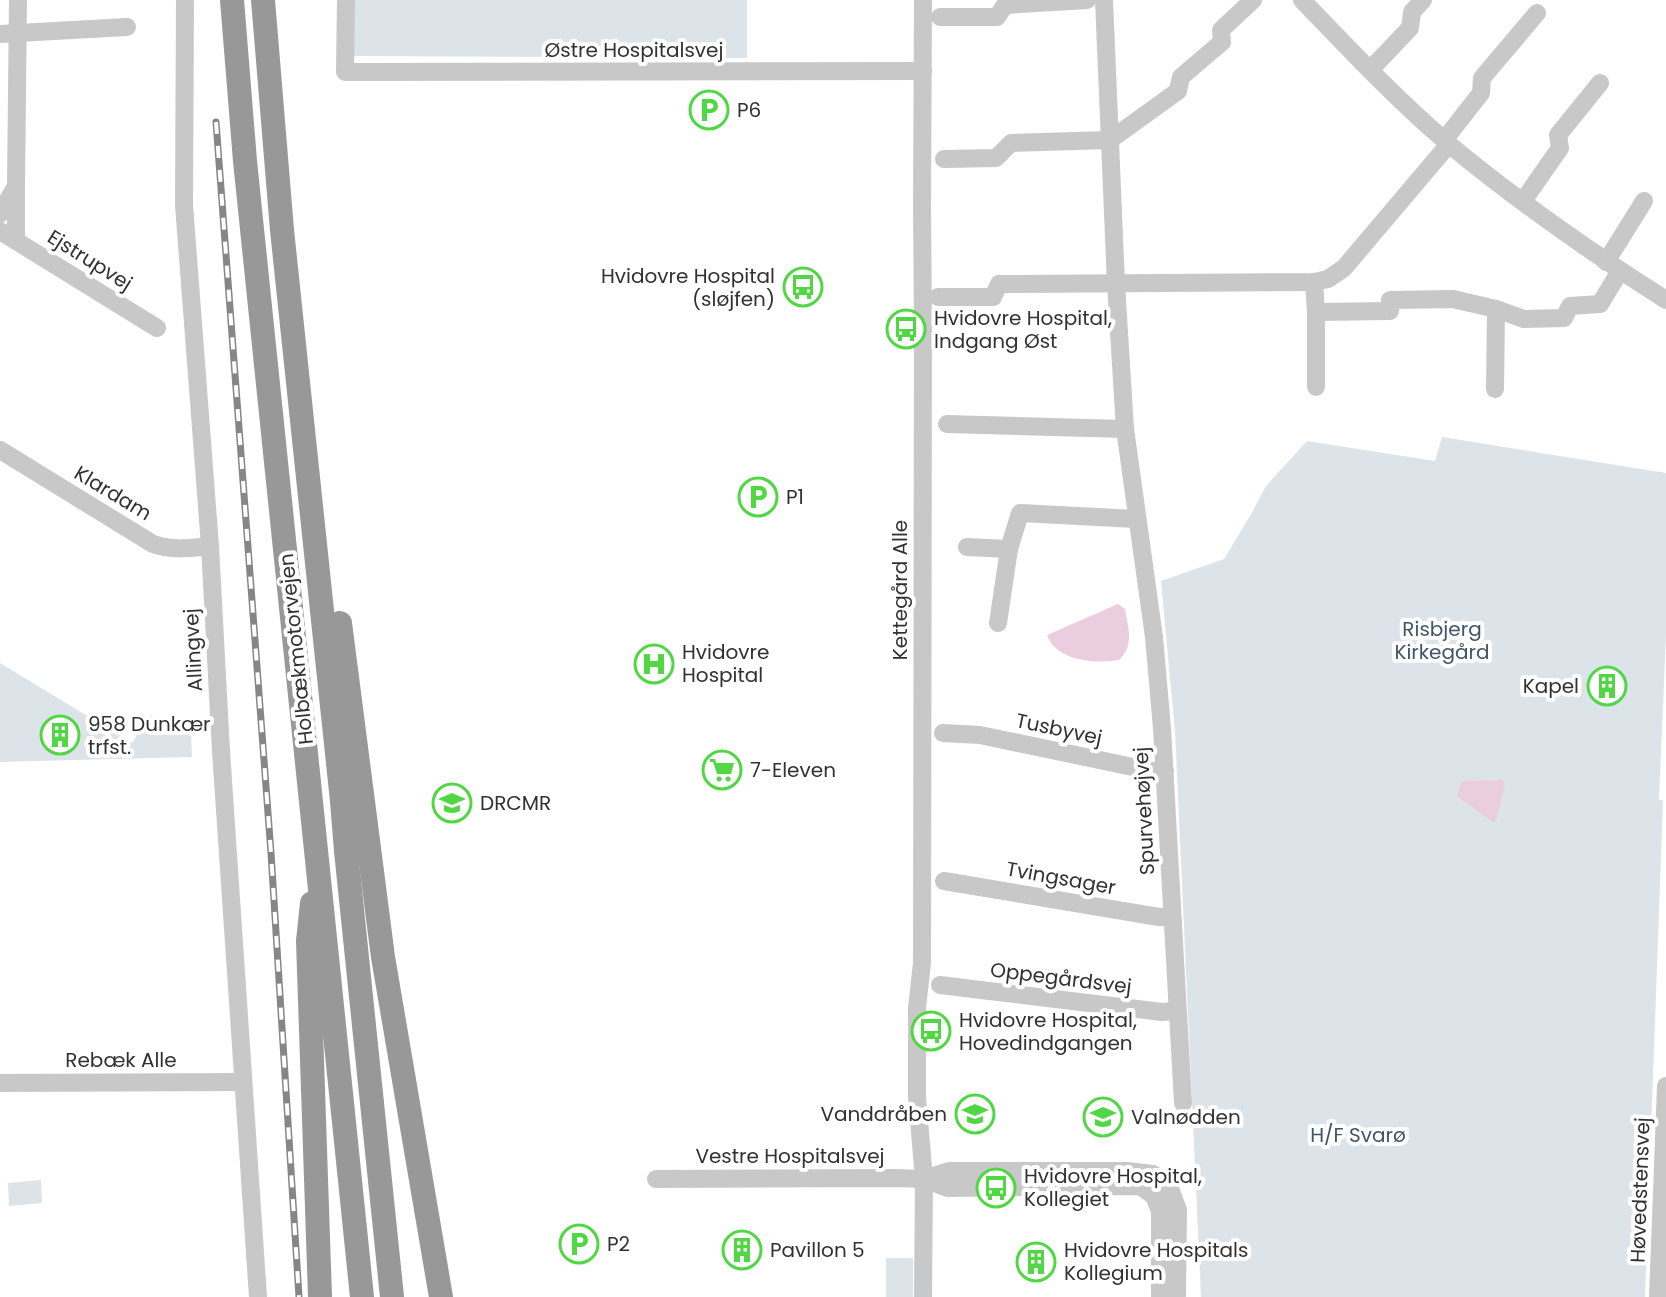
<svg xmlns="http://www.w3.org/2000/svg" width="1666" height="1297" font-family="Poppins,sans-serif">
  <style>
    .green { fill: #dde4e9 }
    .water { fill: #eacedf }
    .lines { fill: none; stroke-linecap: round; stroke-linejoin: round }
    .minor { stroke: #c8c8c8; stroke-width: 18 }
    .highway { stroke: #989898; stroke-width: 24 }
    .rail-casing { stroke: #868686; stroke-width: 7 }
    .rail { stroke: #fff; stroke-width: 4; stroke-dasharray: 12; stroke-linecap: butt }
    .labels { text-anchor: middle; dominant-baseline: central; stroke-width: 8; stroke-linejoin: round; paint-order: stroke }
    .street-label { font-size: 20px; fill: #313131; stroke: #fff }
    .poi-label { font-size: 20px; fill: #313131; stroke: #fff; text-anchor: start }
    .park-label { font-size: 20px; fill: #415469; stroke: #fff }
  </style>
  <rect width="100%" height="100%" fill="#fff"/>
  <g class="green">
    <path d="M353,0h394v58l-395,-2z"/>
    <path d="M1442,437l224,36v163l-7,163 4,2 -18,496h-444l-26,-565 -14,-151 63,-22 26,-43 16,-30 41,-45 128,20z"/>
    <path d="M0,663l132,80 18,-28 41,21 1,21 -192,5z"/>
    <path d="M41,1180l1,23 -33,3 -1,-23z"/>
    <rect x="886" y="1258" width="27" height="39"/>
  </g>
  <g class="water">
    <path d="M1118,604l7,5c3,19 10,36 -6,51 -24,4 -63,1 -72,-25z"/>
    <path d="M1503,780l2,4 -9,37 -2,2 -37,-27 5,-15z"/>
  </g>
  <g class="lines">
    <g class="minor">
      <path d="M185,0l-1,205 26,341 11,205 37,546"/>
      <path d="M346,0l-1,72 578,-1"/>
      <path d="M923,0l-1,207 1,121 -1,635 -5,45v89l7,82 -1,118"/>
      <path d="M1104,0l12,284 9,145 29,208 8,91 21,375"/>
      <path d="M1302,0c48,50 96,101 149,146 68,56 141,107 215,154"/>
      <path d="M940,17h57l8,-12 82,-5"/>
      <path d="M0,34l127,-7"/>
      <path d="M1370,70l40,-42 2,-16 11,-12"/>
      <path d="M1445,139l36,-46 1,-15 55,-65"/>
      <path d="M944,159l52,-1 15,-15 99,-3 68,-49 3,-14 41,-35 -1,-12 32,-30"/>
      <path d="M1523,201l37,-53 -2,-13 42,-52"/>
      <path d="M0,214l16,-28 2,-186"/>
      <path d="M0,231l157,97"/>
      <path d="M16,241v-52"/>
      <path d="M1606,262l38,-61"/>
      <path d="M1314,282l2,30v75"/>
      <path d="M938,297h55l6,-13 315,-2 14,-3 16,-11 105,-124"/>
      <path d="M1316,312l74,-1v-11l63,-1 43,10 28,10 40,-1 6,-12 30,-2 20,-33"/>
      <path d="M1495,389l1,-80"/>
      <path d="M947,424l178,5"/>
      <path d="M0,450l153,94c20,7 37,4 57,2"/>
      <path d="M967,547l42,2"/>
      <path d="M998,623l11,-74 11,-36 116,6"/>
      <path d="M943,733l37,2 172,36h13"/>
      <path d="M944,881l215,36h13"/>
      <path d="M940,985l222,27 15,-1"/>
      <path d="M0,1083l242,-1"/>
      <path d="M656,1179l240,-1 28,1 24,9 192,-2 14,10 6,15v86"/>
      <path d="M924,1179l25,-8h178l26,3 11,7 7,10 7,19 -1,87"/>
      <path d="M1658,1297l8,-211"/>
    </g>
    <g class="highway">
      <path d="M232,0l13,161 117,1136"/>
      <path d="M263,0l19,230 60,571 4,50 46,446"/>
      <path d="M340,623l43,334 58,340"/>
      <path d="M312,903l-4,38 12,356"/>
    </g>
    <defs>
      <path id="rail" d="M216,122l55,731 28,444"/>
    </defs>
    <use href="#rail" class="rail-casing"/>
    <use href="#rail" class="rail"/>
  </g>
  <defs>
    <symbol id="parking-ring" viewBox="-11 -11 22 22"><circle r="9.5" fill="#fff" stroke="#50d743" stroke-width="1.5"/><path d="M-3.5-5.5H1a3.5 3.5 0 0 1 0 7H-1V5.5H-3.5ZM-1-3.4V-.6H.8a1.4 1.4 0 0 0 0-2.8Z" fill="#50d743"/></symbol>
    <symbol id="bus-ring" viewBox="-11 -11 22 22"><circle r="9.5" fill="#fff" stroke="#50d743" stroke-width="1.5"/><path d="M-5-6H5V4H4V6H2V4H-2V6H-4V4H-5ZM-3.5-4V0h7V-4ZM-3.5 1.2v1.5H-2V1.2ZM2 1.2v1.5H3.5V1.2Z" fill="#50d743"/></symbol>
    <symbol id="hospital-ring" viewBox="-11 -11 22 22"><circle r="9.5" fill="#fff" stroke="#50d743" stroke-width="1.5"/><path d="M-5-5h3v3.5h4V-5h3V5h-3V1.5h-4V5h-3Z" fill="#50d743"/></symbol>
    <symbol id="building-ring" viewBox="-11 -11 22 22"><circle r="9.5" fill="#fff" stroke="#50d743" stroke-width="1.5"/><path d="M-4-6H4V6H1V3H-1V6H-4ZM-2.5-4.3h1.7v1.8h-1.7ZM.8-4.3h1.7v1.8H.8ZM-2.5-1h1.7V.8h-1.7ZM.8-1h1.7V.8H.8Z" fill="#50d743"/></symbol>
    <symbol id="supermarket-ring" viewBox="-11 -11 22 22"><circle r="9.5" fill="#fff" stroke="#50d743" stroke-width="1.5"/><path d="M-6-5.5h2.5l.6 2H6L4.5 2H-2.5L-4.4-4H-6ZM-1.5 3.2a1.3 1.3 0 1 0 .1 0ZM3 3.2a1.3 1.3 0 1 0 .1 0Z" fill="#50d743"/></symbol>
    <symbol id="university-ring" viewBox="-11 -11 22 22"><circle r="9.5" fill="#fff" stroke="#50d743" stroke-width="1.5"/><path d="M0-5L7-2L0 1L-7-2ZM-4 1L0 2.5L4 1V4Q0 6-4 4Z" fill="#50d743"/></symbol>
    <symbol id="school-ring" viewBox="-11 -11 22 22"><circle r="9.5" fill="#fff" stroke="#50d743" stroke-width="1.5"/><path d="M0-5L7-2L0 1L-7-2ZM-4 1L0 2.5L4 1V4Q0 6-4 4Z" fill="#50d743"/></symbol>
  </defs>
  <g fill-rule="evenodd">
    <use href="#parking-ring" x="687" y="88" width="44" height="44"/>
    <use href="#bus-ring" x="781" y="265" width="44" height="44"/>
    <use href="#bus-ring" x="884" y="307" width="44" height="44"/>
    <use href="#parking-ring" x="736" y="475" width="44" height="44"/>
    <use href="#hospital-ring" x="632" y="642" width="44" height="44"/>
    <use href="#building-ring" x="1585" y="664" width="44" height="44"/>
    <use href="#building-ring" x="38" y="713" width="44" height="44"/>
    <use href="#supermarket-ring" x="700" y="748" width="44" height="44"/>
    <use href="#university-ring" x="430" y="781" width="44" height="44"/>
    <use href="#bus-ring" x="909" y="1009" width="44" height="44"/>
    <use href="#school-ring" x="953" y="1092" width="44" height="44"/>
    <use href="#school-ring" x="1081" y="1095" width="44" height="44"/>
    <use href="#bus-ring" x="974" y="1166" width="44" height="44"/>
    <use href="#parking-ring" x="557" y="1222" width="44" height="44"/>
    <use href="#building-ring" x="720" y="1228" width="44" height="44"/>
    <use href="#building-ring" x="1014" y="1240" width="44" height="44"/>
  </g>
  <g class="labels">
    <g class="street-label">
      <text x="634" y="50">Østre Hospitalsvej</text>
      <text transform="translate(90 260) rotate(32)">Ejstrupvej</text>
      <text transform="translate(113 493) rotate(31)">Klardam</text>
      <text transform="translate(900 590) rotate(-90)">Kettegård Alle</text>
      <text transform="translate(296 649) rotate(-96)">Holbækmotorvejen</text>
      <text transform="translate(193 650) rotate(-93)">Allingvej</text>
      <text transform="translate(1059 729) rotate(12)">Tusbyvej</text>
      <text transform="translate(1144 811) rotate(-93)">Spurvehøjvej</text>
      <text transform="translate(1061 878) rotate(10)">Tvingsager</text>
      <text transform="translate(1061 978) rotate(7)">Oppegårdsvej</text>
      <text x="121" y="1060">Rebæk Alle</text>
      <text x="790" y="1156">Vestre Hospitalsvej</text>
      <text transform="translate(1640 1190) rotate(-88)">Høvedstensvej</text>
    </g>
    <g class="poi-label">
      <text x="737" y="110">P6</text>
      <text x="775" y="276" text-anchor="end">Hvidovre Hospital<tspan x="775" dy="23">(sløjfen)</tspan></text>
      <text x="934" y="318">Hvidovre Hospital,<tspan x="934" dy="23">Indgang Øst</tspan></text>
      <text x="786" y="497">P1</text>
      <text x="682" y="652">Hvidovre<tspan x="682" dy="23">Hospital</tspan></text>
      <text x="1579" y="686" text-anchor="end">Kapel</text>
      <text x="88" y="724">958 Dunkær<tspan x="88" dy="23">trfst.</tspan></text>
      <text x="750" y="770">7-Eleven</text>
      <text x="480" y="803">DRCMR</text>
      <text x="959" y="1020">Hvidovre Hospital,<tspan x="959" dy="23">Hovedindgangen</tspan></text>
      <text x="947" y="1114" text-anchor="end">Vanddråben</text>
      <text x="1131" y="1117">Valnødden</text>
      <text x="1024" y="1176">Hvidovre Hospital,<tspan x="1024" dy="23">Kollegiet</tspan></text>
      <text x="607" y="1244">P2</text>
      <text x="770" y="1250">Pavillon 5</text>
      <text x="1064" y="1250">Hvidovre Hospitals<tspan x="1064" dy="23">Kollegium</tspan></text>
    </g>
    <g class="park-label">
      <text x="1442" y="629">Risbjerg<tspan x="1442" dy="23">Kirkegård</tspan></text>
      <text x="1358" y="1135">H/F Svarø</text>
    </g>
  </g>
</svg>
